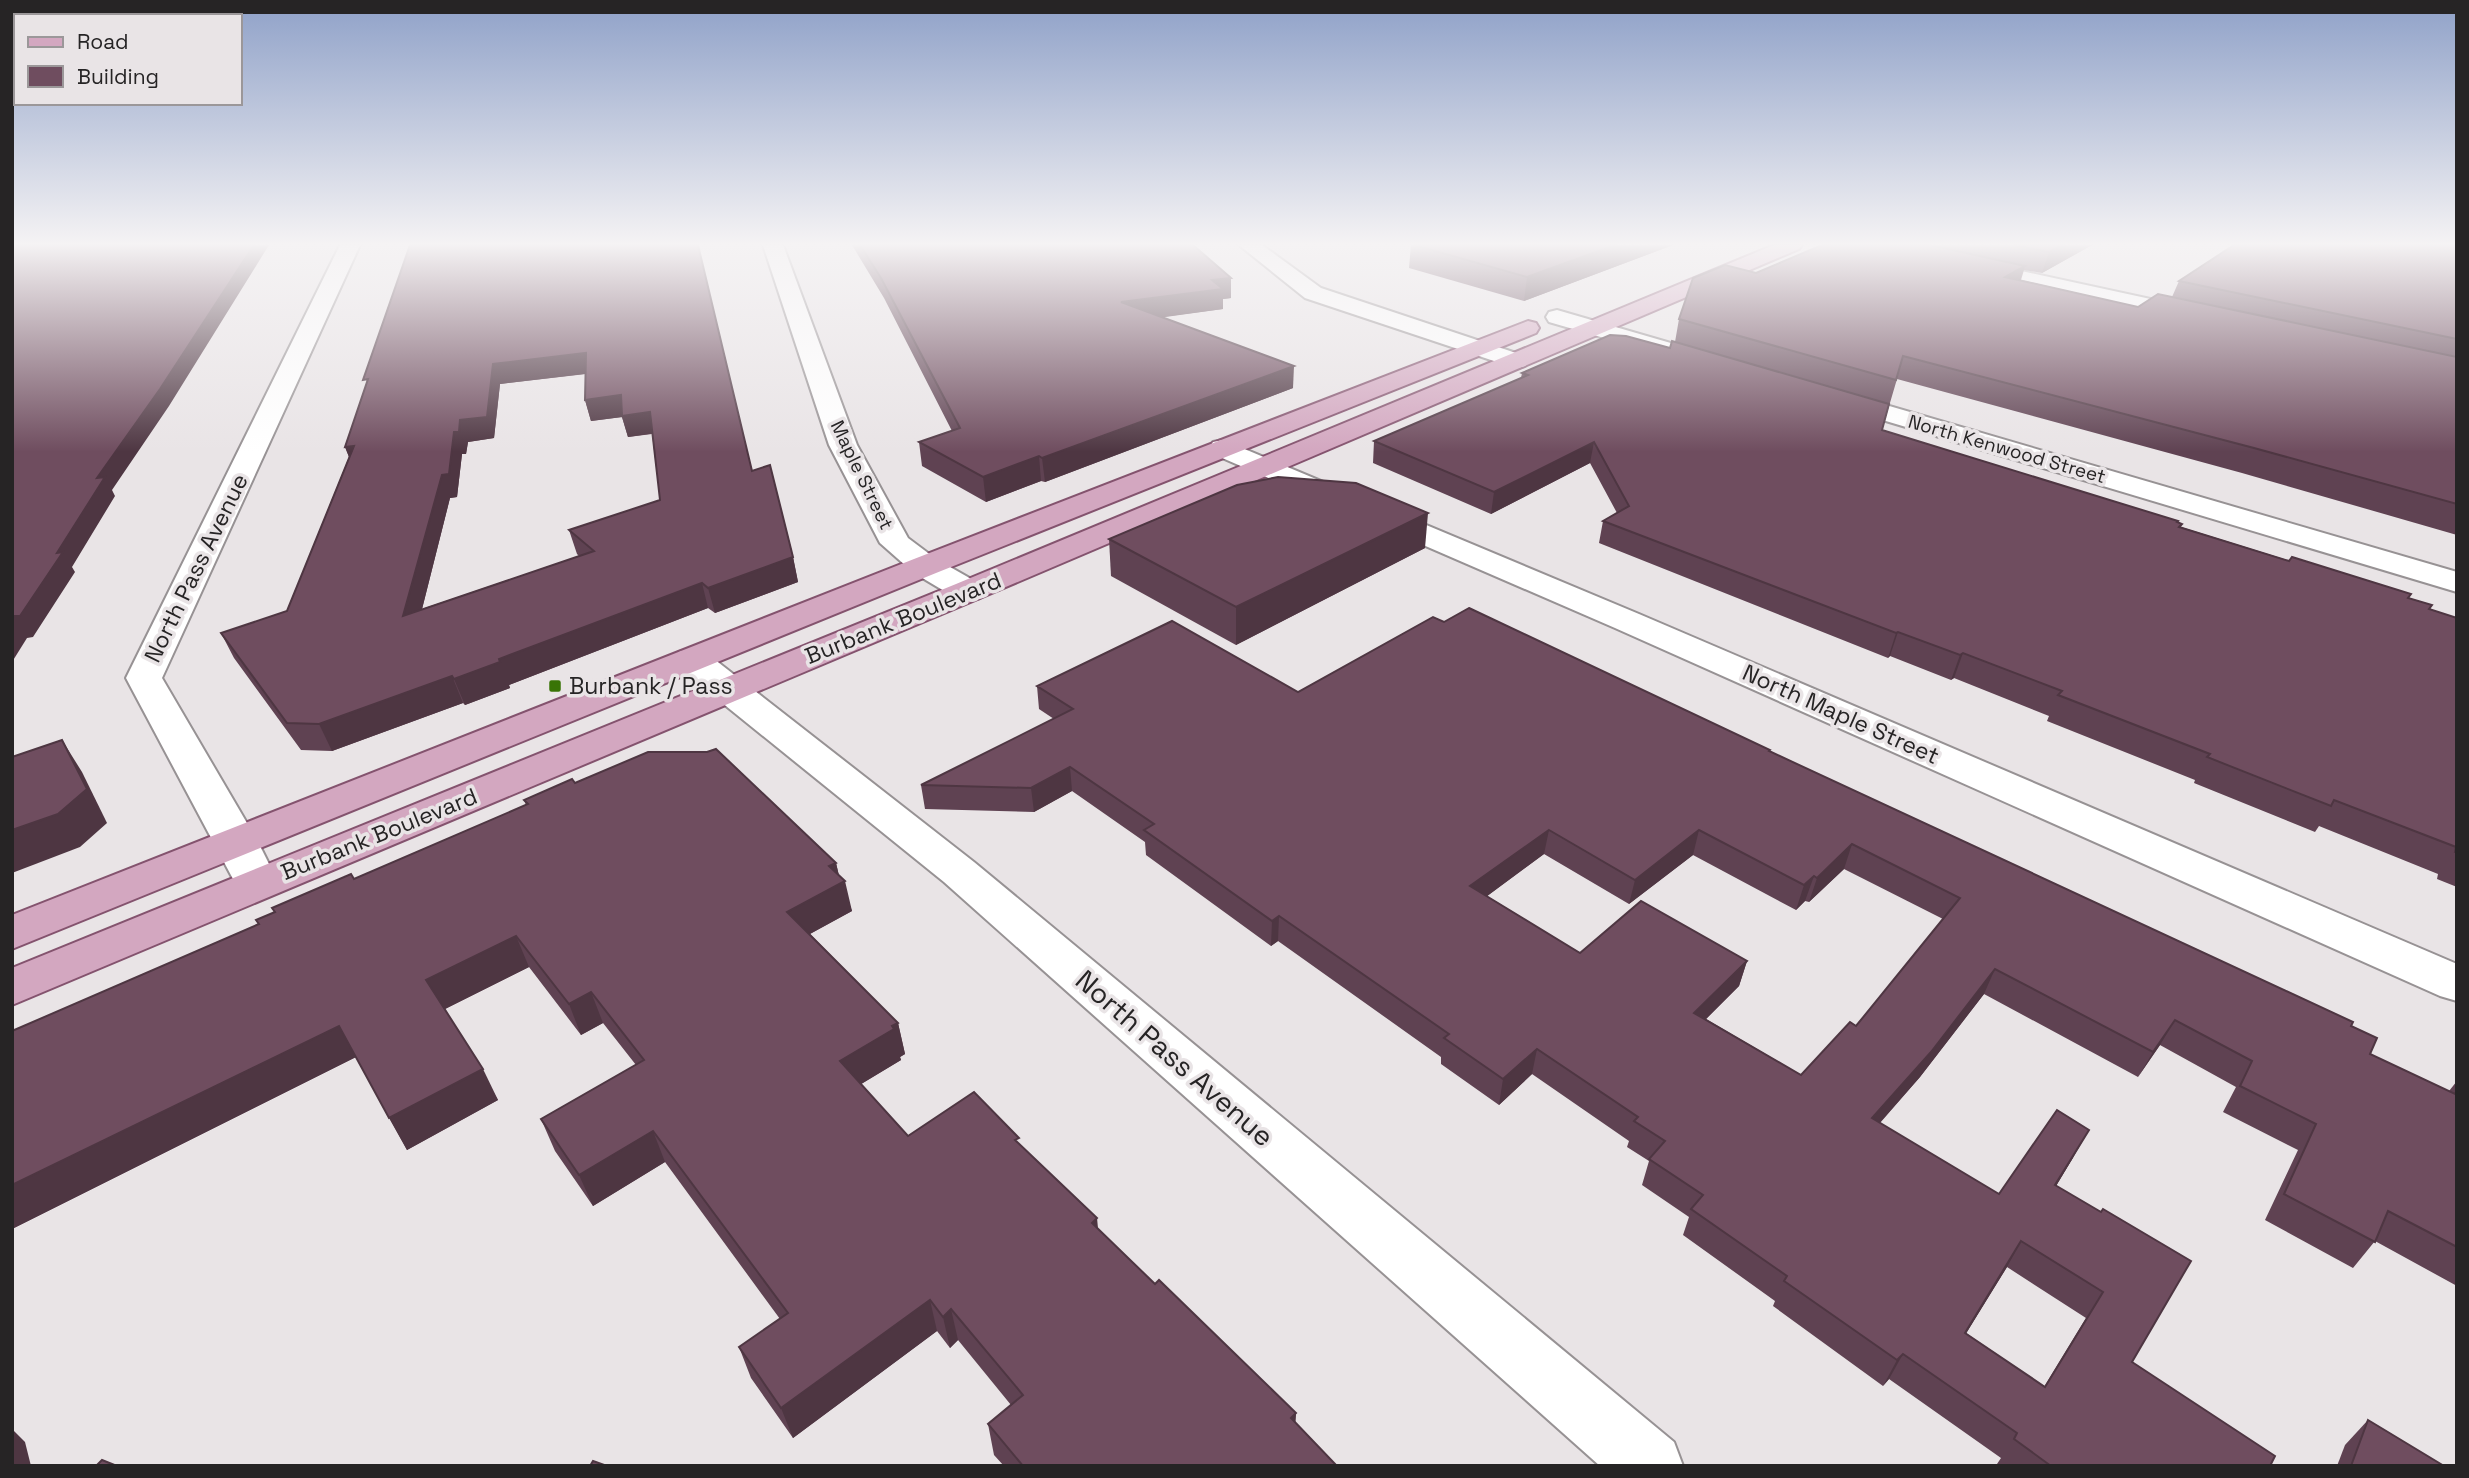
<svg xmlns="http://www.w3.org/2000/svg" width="2469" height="1478" font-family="'Space Grotesk',sans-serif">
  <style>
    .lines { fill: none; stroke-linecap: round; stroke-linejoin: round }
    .minor-casing { stroke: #979294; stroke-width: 4 }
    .major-casing { stroke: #84536e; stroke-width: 4 }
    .minor { fill: #fff; fill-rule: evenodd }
    .major { fill: #d3a7c0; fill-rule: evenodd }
    .wall { fill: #5f4252; fill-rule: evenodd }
    .shaded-wall { fill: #4e3642 }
    .building { fill: #6f4d5f; stroke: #4e3642; stroke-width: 2; fill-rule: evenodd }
    .poi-dot { fill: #397406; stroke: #e9e4e6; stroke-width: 2.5 }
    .labels { text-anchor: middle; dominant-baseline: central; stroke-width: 7; stroke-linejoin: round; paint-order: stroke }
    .far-street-label { font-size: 19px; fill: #262425; stroke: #e9e4e6 }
    .street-label { font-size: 23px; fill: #262425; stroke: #e9e4e6 }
    .poi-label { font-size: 23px; fill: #262425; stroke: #e9e4e6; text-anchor: start }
    .near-street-label { font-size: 28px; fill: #262425; stroke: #e9e4e6 }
  </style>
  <rect width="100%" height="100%" fill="#e9e4e6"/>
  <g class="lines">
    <defs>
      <g id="minor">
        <path d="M340,245h20l-198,433 96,164 21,42 -6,10 -16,5 -16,-5 -115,-216z"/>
        <path d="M763,245h20l74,200 51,93 28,21 44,25 4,7 -4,7 -12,3 -12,-3 -42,-25 -34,-30 -51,-98z"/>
        <path d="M1239,245h23l59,43 204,68 4,5 -4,5 -8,2 -8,-2 -204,-68z"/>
        <path d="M1862,245h39l291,63 8,2 3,5 -3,5 -8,2 -320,-71z"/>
        <path d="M1557,310l124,36 4,5 -4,5 -8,2 -124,-36 -3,-5 3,-5z"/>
        <path d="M1838,391l619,181v20l-628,-188 -4,-5 4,-5z"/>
        <path d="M1223,440l416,174 818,350v37l-17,-5 -825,-368 -402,-174 -4,-6 4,-6z"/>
        <path d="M692,649l13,3 269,210 700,580 9,24h-83l-656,-584 -265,-214 -5,-8 5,-8z"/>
      </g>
      <g id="major">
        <path d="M1774,245h28l-3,4 -819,349 -968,407v-37l944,-384z"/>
        <path d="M1528,321l8,2 3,5 -3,5 -600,240 -924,376v-34l902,-356z"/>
      </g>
    </defs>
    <use href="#minor" class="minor-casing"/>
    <use href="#major" class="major-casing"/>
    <use href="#minor" class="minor"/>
    <use href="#major" class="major"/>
  </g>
  <g class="wall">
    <path d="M410,245l342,226 41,86 5,25 -83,31 -7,-5 -199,77 1,3 -45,17 -2,-2 -131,48 -31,-1 -67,-92 -13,-25 66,-22 62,-154 -4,-10 21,-61zM586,374l-1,26 6,21 31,-4 6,20 24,-3 8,66 -91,30 8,24 2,2 -157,53 28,-111 7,-1 5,-43h4l2,-12 26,-4 6,-54z"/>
    <path d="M852,245h341l38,33v20l-8,1v10l-61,8 131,71 -248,94 -4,-1 -55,21 -64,-36 -3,-24 33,-11 -68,-133z"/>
    <path d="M1411,245h262l-149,56 -115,-33z"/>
    <path d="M1822,245h270l-50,28 -18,-3 -3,10 117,27 34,-10 7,-16 278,-36v290l-215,-62 -345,-94 -15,51 300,94 -1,3 251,78 -2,4 27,9v269l-20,-8 1,-5 -119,-48 -4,6 -121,-49 1,-3 -148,-59 2,-5 -95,-38 -3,2 -61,-24 -2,2 -289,-115 4,-22 14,-8 -27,-50 -99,51 -118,-51 1,-22 147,-63 1,-5 148,-25 5,-6 4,-23 77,-46z"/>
    <path d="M1109,539l316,9 -189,97 -125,-69z"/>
    <path d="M1444,622l326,130 581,274 19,28 79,37 8,-10v205l-82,-45 -22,27 -88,-48 33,-70 -75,-38 13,-25 -76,-42 -22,32 -154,-83 -64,83 -40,46 119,71 75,-38 -18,30 45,26 31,150 138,104h-270l-3,-2 4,-6 -112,-79 -6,7 -110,-80 2,-5 -92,-66 6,-18 -47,-32 7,-24 -22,-14 2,-6 -97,-67 -33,31 -58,-41v-7l-163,-116 -7,5 -125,-91 -1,-13 -73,-51 -38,21 -109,-3 -4,-24 133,-66 -15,-10 -2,-23 261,6zM1544,854l85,50 64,-49 103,55 9,-9 4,1 35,-33 99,50 -87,107 -55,49 -95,-56 33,-33 8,-25 -167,-8 -93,-57zM2007,1267l79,51 -42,69 -78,-54z"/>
    <path d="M575,783l261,80 3,13 13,35 -42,23 88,89 7,31 -5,3 1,3 -40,24 47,52 112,9 78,84 57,55 141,129 -1,10 42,43h-333l-10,-11 -6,-31 23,-19 -53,-65 -8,8 -13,-17 -144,107 -42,-60 -12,-31 41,-28 -115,-157 -72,44 -38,-55 -14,-32 95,-54 -33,-42 -22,12 -52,-68 -84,42 53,91 -91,50 -51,-93 -344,172v-198l246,-106 -2,-5 98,-41 172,-74 -2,-5z"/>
    <path d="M2368,1420l76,46h-107l8,-21z"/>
  </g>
  <g class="shaded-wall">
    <path d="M254,245h15l-100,161 -57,84 3,6 -43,71 3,5 -42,65 -6,1 -15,24v-42l45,-67 40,-75z"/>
    <path d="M1615,245h58l-149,56 3,-24z"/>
    <path d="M2061,245h31l-50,28 7,-21z"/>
    <path d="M2025,266l-7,20 -13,-9z"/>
    <path d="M1231,278v20l-8,1v10l-101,14 -1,-21 91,-22z"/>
    <path d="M586,353l6,20 -92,11 -6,54 -26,4 -2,12h-4l-5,43 -7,1 -36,143 -11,-25 51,-184 39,-68z"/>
    <path d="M1294,366l-1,22 -248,94 -3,-24z"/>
    <path d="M621,395l29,17 6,21 -28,4 -6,-20 -31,4 -6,-21z"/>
    <path d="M1594,442l-4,21 -99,51 3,-22z"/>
    <path d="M354,446v23l-9,-22z"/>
    <path d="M1039,456l2,25 -55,21 -3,-25z"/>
    <path d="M1428,513l-3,35 -189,97v-38z"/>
    <path d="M793,557l5,25 -83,31 -7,-25z"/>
    <path d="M702,583l6,25 -199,77 1,3 -45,17 -11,-26 45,-20z"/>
    <path d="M1898,632l-8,24 -2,2 8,-25z"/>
    <path d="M1963,653l-9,25 -3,2 9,-25z"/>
    <path d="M452,676l11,27 -131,48 -13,-27z"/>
    <path d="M62,740l20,32 25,51 -27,24 -68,26v-43z"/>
    <path d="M1070,767l2,24 -38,21 -3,-24z"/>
    <path d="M1549,830l-5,24 -77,57 3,-25z"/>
    <path d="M1699,830l-6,25 -64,49 6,-24z"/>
    <path d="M1852,844l-8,25 -35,33 8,-24z"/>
    <path d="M836,863l5,21 4,-3 7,30 -57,31 -8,-30 42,-46z"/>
    <path d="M1814,876l-9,25 -9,9 8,-25z"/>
    <path d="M1279,916l-1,25 -7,5 1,-25z"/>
    <path d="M516,936l13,31 -88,44 -15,-31z"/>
    <path d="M1747,961l-8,25 -52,52 7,-25z"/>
    <path d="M1995,969l-11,25 -64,83 -59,67 11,-26z"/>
    <path d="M591,992l12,31 -22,12 -12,-31z"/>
    <path d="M2175,1020l-15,25 -22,32 15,-25z"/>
    <path d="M898,1023l7,31 -5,3 1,3 -53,32 -8,-31z"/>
    <path d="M339,1026l17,31 -344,172v-44z"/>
    <path d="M1537,1049l-5,25 -33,31 4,-26z"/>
    <path d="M483,1069l15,31 -91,50 -18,-32z"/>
    <path d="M2089,1130l-15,26 -33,55 14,-26z"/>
    <path d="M653,1131l12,31 -72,44 -14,-31z"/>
    <path d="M1097,1218l3,32 -8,-27z"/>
    <path d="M2021,1241l-14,26 -56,91 14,-25z"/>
    <path d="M930,1300l7,31 -144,107 -12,-30z"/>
    <path d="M951,1309l7,31 -8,8 -7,-31z"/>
    <path d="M1903,1354l-14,25 -6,7 14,-26z"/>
    <path d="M1296,1413l-2,31 -3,-26z"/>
    <path d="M12,1429l13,13 6,24h-19z"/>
  </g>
  <g class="building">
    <path d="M12,245h242l-94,144 -63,89 8,-1 -48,76 6,-1 -43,64h-6l-2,4z"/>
    <path d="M410,245h288l54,226 18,-6 23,92 -85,31 -6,-5 -203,76 1,3 -46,17 -2,-3 -133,48 -32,-1 -66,-90 66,-22 67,-165 -9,1 23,-68 -5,1zM586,353l-1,47 36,-5 1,21 28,-4 10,88 -91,30 25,21 -191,65 39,-141 7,-1 5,-42h5l1,-12 27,-3 6,-53z"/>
    <path d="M860,245h333l38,33 -19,2 11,9 -102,13 173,64 -252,92 -3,-2 -56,21 -64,-35 41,-14 -79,-150z"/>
    <path d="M1414,245h201l-88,32z"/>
    <path d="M1822,245h108l95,21 -20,11 133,30 20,-13 299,63v147l-203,-56 -351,-92 -7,24 -217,-61 14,-41 32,-13 31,8z"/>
    <path d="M2015,245h46l-12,7z"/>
    <path d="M2234,245h223v94l-278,-58z"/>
    <path d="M1610,335l16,1 44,12 2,-7 217,63 -7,26 296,91 -1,1 5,2 -3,3 110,34 3,-4 119,37 -3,4 24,7 -3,4 28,9v234h-2l1,-5 -122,-47 -3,6 -124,-49 3,-3 -152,-59 4,-4 -99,-38 -3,2 -62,-23 -2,1 -293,-112 26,-15 -35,-64 -100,50 -120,-51 154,-66 -6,-2z"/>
    <path d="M1278,477l78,6 72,30 -192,94 -127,-68 128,-54z"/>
    <path d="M1469,608l301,142 -1,1 584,271 -2,4 26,12 -7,16 85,40 2,-5v158l-69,-36 -13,31 -91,-48 32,-70 -76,-38 12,-25 -77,-41 -22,32 -158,-83 -64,83 -59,66 127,76 58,-84 32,20 -34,55 46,27 2,-3 88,52 -59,101 143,94 -5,10h-219l-37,-27 3,-6 -114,-79 -6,6 -113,-79 3,-5 -96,-67 12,-14 -54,-36 16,-18 -31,-20 4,-4 -101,-68 -34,30 -59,-41 5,-4 -170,-118 -7,5 -128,-91 10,-6 -84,-57 -39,21 -110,-3 152,-76 -36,-23 135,-65 126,71 135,-75 11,5zM1549,830l86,50 64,-50 105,55 10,-9 3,2 35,-34 108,54 -104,128 -6,-4 -49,53 -107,-62 53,-52 -106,-60 -61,52 -110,-67zM2021,1241l82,51 -58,95 -80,-54z"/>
    <path d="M62,740l25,49 -29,25 -46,16v-73z"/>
    <path d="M716,749l120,114 -7,3 16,15 -58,31 111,111 -6,3 2,3 -54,32 68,75 66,-44 45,46 -4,2 82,78 -5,5 63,61 4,-4 137,133 -5,5 46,48h-314l-35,-42 35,-29 -72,-86 -8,8 -13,-17 -149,108 -42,-61 49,-34 -135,-182 -74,44 -38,-56 103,-59 -53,-68 -22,12 -53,-68 -90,44 57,89 -94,49 -50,-92 -327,159v-154l247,-107 -3,-4 19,-8 -3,-4 79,-34 3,5 174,-75 -4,-4 48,-21 3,4 73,-31h59z"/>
    <path d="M2368,1420l76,46h-93z"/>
    <path d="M102,1460l15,6h-21z"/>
    <path d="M593,1461l14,5h-17z"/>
  </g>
  <linearGradient id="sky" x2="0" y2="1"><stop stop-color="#8fa1c8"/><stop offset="0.54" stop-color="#f5f3f4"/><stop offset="1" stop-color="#f5f3f4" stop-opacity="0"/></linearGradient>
  <rect width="2469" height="452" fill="url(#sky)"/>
  <rect class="poi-dot" x="548" y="679" width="14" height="14" rx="3.5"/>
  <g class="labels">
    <g class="far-street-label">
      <text transform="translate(2007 449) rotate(16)">North Kenwood Street</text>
      <text transform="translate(862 475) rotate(64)">Maple Street</text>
    </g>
    <g class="street-label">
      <text transform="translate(196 568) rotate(-64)">North Pass Avenue</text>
      <text transform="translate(903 618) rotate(-22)">Burbank Boulevard</text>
      <text transform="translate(1841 714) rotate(24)">North Maple Street</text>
      <text transform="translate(379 834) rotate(-22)">Burbank Boulevard</text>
    </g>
    <g class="poi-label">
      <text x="569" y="686">Burbank / Pass</text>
    </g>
    <g class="near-street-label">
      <text transform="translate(1175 1058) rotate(41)">North Pass Avenue</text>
    </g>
  </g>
  <rect width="2469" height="1478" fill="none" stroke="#262425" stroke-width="28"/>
  <rect x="14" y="14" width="228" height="91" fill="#e9e4e6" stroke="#9b9799" stroke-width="2"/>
  <rect x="28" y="37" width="35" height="10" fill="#d3a7c0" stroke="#9b9799" stroke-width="2"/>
  <text x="77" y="49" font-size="21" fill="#262425">Road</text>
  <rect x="28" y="66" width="35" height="21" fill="#6f4d5f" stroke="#9b9799" stroke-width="2"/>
  <text x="77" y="84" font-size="21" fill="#262425">Building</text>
</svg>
